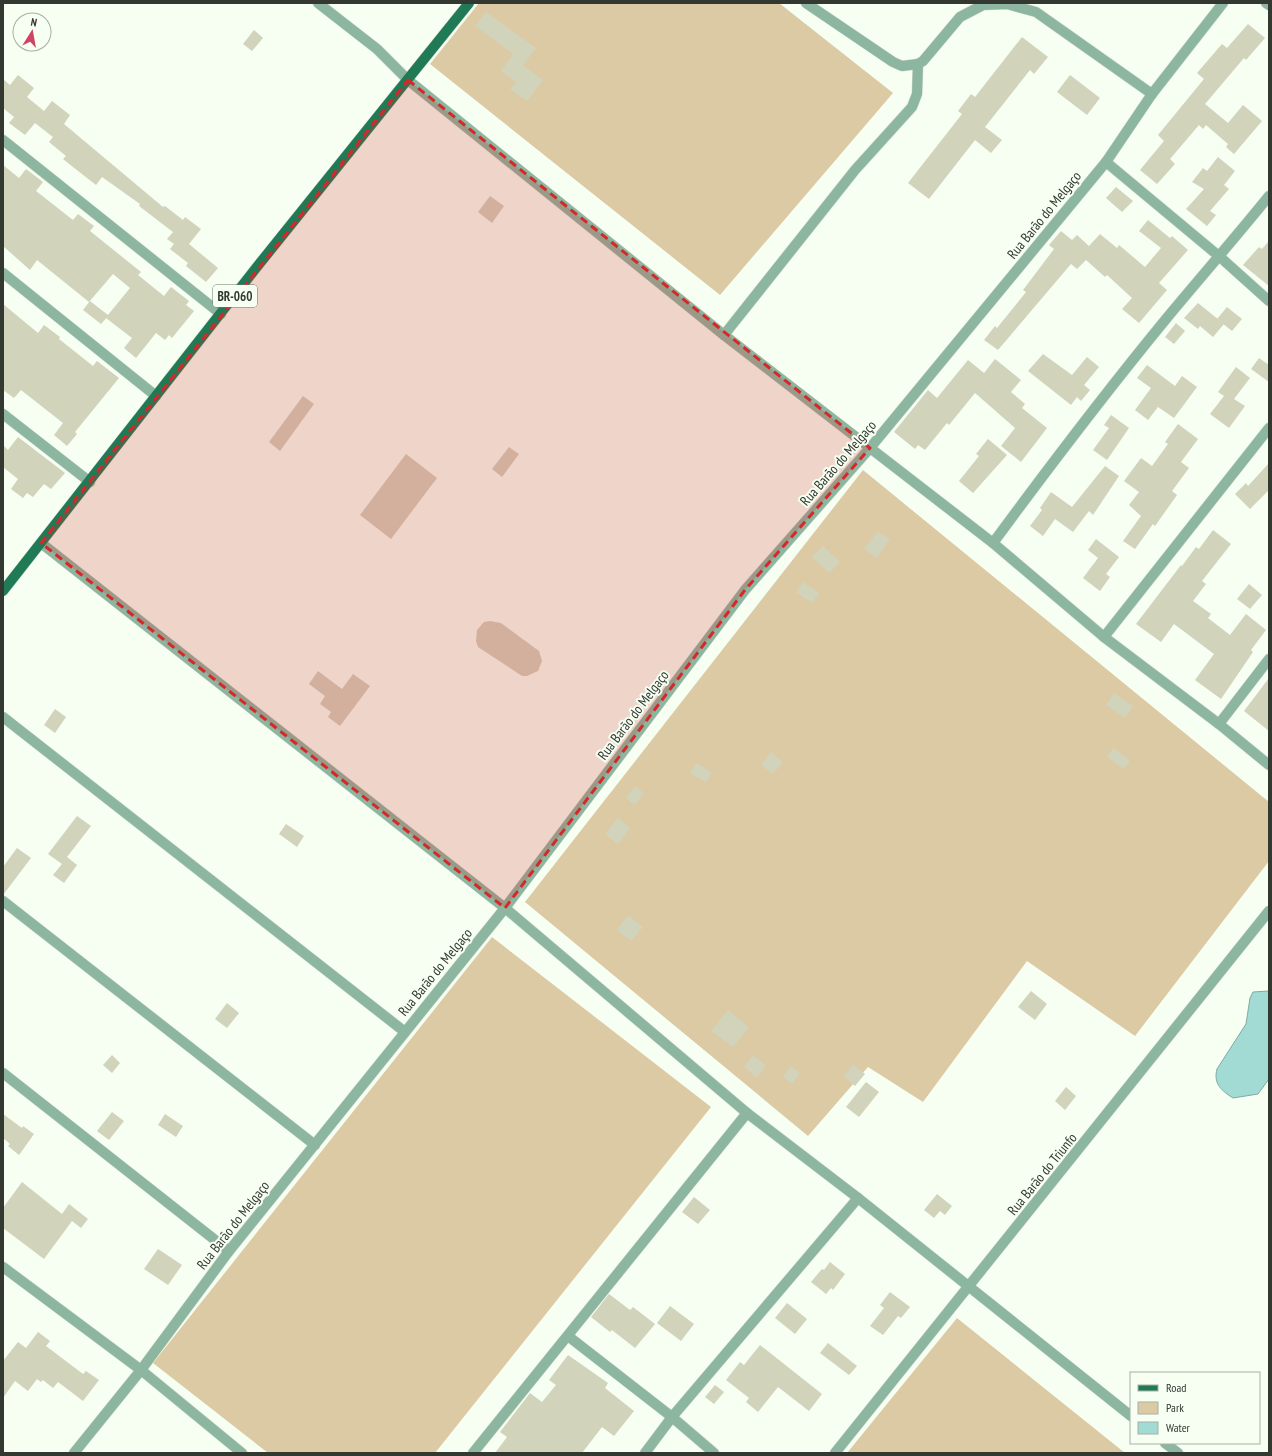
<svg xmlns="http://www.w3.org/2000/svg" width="1272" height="1456" font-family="'PT Sans Narrow',sans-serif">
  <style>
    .green { fill: #dccaa5 }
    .water { fill: #a1dbd4; stroke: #80aaa3 }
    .building { fill: #d1d3bb }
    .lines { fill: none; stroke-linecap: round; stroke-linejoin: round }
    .minor-casing { stroke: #d3dbcf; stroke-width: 11 }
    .major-casing { stroke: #d3dbcf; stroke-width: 11 }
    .minor { stroke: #8db6a0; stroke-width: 10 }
    .major { stroke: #207a56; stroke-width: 10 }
    .marked { fill: #d62828; fill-opacity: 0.2; stroke: #d62828; stroke-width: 3; stroke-dasharray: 8 5; stroke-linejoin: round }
    .labels { text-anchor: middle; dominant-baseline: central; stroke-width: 4; stroke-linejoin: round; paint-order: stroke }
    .shield { fill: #f6fff2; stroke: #6e746b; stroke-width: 1 }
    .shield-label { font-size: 13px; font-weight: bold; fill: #333931 }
    .street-label { font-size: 14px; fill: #333931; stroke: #f6fff2 }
  </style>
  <rect width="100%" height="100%" fill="#f6fff2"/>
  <g class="green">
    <path d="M479,3h300l114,90 -173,202 -290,-231z"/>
    <path d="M863,470l406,332v59l-134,175 -108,-75 -104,141 -55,-35 -60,69 -283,-234z"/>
    <path d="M492,937l219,170 -276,346h-167l-115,-90z"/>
    <path d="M957,1318l168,135h-278z"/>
  </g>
  <path class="water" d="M1269,991v88l-11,15 -25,4c-11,-7 -20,-14 -16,-29l29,-45 4,-26 3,-6z"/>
  <g class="building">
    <path d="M486,12l50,36 -13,17 20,15 -16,21 -17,-12 6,-7 -15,-11 12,-17 -38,-28z"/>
    <path d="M1248,24l17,14 -19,22 -2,-2 -39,46 23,19 15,-18 19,16 -28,33 -8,-7 2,-3 -22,-19 -3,4 -4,-4 -29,34 5,5 -18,20 -17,-14 24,-29 -6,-6 46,-56 -7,-6 25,-29 5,4z"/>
    <path d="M254,30l9,8 -11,13 -9,-7z"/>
    <path d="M1022,37l26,20 -14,17 -4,-4 -45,57 17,13 -11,13 -16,-13 -46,59 -21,-16 54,-69 -4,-3 13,-17 4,3z"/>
    <path d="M18,75l16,13 -7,9 17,14 8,-10 18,14 -6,9 99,83 2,-1 18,14 2,-3 16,12 -12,15 29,24 -12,14 -20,-16 2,-3 -18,-14 4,-5 -7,-5 6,-7 -34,-26 1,-2 -38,-27 -6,8 -23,-18 -10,-8 3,-3 -17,-14 4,-5 -18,-14 -10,12 -16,-12 5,-6 -11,-9v-29l7,6z"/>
    <path d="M1070,75l30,23 -13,17 -30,-23z"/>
    <path d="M1218,157l17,14 -11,14 5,4 -19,22 6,4 -9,11 -21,-17 18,-20 -12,-7 11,-14 4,3z"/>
    <path d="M3,165l16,13 7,-9 17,13 -7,9 37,29 5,-6 16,12 -4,5 51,41 -3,3 26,21 7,-9 18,14 -3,4 8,6 -22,27 -3,-3 -4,5 -9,-7 -20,25 -12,-10 8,-10 -26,-20 2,-2 -7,8 -18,-14 7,-9 18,14 22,-27 -17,-14 -24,28 -52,-42 -7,10 -27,-24z"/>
    <path d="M1116,187l17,14 -11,11 -16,-14z"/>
    <path d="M490,196l14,10 -12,17 -14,-11z"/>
    <path d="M1148,220l22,18 2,-2 16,14 -29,33 8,7 -28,33 -17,-14 10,-11 -25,-23 -2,2 -19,-17 -9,9 -6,-5 -73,86 -14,-10 11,-14 2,2 29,-36 -3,-2 31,-41 -5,-4 12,-14 11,9 5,-5 12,11 11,-12 17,14 2,-3 26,22 16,-19 -22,-17z"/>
    <path d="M1269,241v45l-26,-21 16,-18 3,2z"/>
    <path d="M1198,303l26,21 -11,13 -13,-11 -2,3 -14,-11z"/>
    <path d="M3,304l35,29 6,-8 16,12 -1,2 34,27 4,-5 22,17 -44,54 2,2 -10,12 -13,-11 9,-12 -42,-33 -7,8 -11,-8z"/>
    <path d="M1227,307l15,12 -10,12 -15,-12z"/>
    <path d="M1176,323l9,8 -11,13 -9,-7z"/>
    <path d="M1043,354l29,21 15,-18 12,10 -15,18 6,5 -9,11 -4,-4 -6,8 -43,-34z"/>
    <path d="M1259,358l10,7v17l-18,-13z"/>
    <path d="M995,359l26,21 -10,12 14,12 -3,4 25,20 -26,34 -20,-16 14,-18 -40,-35 -26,32 -2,-2 -22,27 -7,-5 -3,4 -21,-17 34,-42 9,8 31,-38 16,13z"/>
    <path d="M1147,365l28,21 7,-10 15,11 -23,31 -16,-11 -10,13 -13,-10 16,-22 -14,-10z"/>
    <path d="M1236,367l14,11 -16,21 11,7 -16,22 -19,-14 14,-18 -6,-4z"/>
    <path d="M303,396l11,8 -34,47 -11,-9z"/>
    <path d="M1111,415l18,13 -22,32 -14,-10 16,-22 -5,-3z"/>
    <path d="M1178,424l20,15 -17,23 8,6 -17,23 5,4 -22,31 -2,-2 -18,25 -12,-8 18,-25 -12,-11 10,-13 -15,-11 17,-23 11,8 16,-22 -3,-2z"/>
    <path d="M18,437l47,36 -14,16 -7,-5 -11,13 -6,-4 -4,5 -12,-9 7,-10 -15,-12v-22l5,5z"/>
    <path d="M988,439l19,16 -34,38 -14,-12 20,-25 -3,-2z"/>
    <path d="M509,447l10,7 -17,23 -10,-8z"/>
    <path d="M406,454l31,24 -46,61 -31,-24z"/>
    <path d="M1269,463v27l-19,19 -15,-15 11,-11 2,3z"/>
    <path d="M1105,466l14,10 -26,39 -4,-4 -16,21 -18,-13 -12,17 -13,-10 12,-16 -2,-2 11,-16 21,15z"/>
    <path d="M1213,530l18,14 -29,37 4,3 -13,17 18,13 -3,4 22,17 16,-21 20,16 -15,20 2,2 -32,47 -26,-19 19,-26 -40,-30 -13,18 -25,-18 45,-59 1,1 14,-19 3,2z"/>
    <path d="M878,531l12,8 -13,19 -13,-9z"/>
    <path d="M1096,539l23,18 -13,17 4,3 -10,14 -17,-13 15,-20 -10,-8z"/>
    <path d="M823,546l17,16 -11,11 -17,-16z"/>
    <path d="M803,582l16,11 -7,10 -16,-11z"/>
    <path d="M1249,584l13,11 -12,14 -13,-10z"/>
    <path d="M490,621l11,2 38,28 3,10 -4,10 -11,5h-5l-44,-29 -2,-6 1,-11 7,-8z"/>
    <path d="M318,671l24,18 11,-15 17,12 -30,40 -12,-9 3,-5 -11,-8 5,-8 -16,-12z"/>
    <path d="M1269,678v53l-25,-20z"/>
    <path d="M1114,693l19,13 -8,12 -19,-13z"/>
    <path d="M55,709l11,8 -11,16 -11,-8z"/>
    <path d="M1113,748l17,12 -6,9 -17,-12z"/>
    <path d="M771,752l12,10 -10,12 -12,-9z"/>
    <path d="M697,763l15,10 -6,9 -16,-9z"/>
    <path d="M635,786l9,7 -9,12 -9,-7z"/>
    <path d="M77,816l14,10 -24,31 10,8 -13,18 -11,-8 9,-11 -14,-10z"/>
    <path d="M618,818l12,10 -12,16 -13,-10z"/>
    <path d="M286,824l18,12 -7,11 -18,-13z"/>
    <path d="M17,848l14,10 -28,37v-28z"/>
    <path d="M628,915l15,12 -12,14 -14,-11z"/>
    <path d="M1031,991l16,13 -12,16 -17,-13z"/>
    <path d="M227,1003l12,10 -12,15 -12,-9z"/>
    <path d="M728,1010l21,17 -16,20 -22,-16z"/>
    <path d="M112,1055l8,8 -8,10 -9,-8z"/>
    <path d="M753,1055l13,11 -9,12 -13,-11z"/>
    <path d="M853,1064l12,10 -10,12 -11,-10z"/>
    <path d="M791,1066l9,7 -8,11 -9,-7z"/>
    <path d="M866,1082l13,10 -20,25 -13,-10z"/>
    <path d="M1066,1087l10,9 -11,14 -10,-9z"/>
    <path d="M112,1112l12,9 -15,19 -12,-9z"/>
    <path d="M3,1114l19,14 1,-2 11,8 -15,21 -11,-9 2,-2 -7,-6z"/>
    <path d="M165,1114l18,12 -7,11 -18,-12z"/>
    <path d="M22,1182l40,32 7,-10 19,15 -7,9 -9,-7 -28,38 -41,-31v-20z"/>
    <path d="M937,1194l15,12 -7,9 -5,-4 -6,7 -10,-8z"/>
    <path d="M694,1197l16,13 -12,14 -16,-12z"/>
    <path d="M158,1249l24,16 -14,20 -24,-16z"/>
    <path d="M830,1262l15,12 -12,16 -2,-2 -5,6 -15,-12 11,-13 2,1z"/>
    <path d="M890,1292l20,15 -9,11 -3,-2 -15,19 -13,-9 14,-18 -4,-3z"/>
    <path d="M609,1294l21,16 3,-3 22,17 -20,24 -23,-18 -2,2 -19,-15z"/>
    <path d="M787,1303l20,16 -12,15 -20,-16z"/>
    <path d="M670,1306l24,18 -13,17 -24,-18z"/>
    <path d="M38,1332l12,9 -4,5 37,28 3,-3 13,9 -16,21 -25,-19 -5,6 -10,-8 -2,2 -4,-3 -9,12 -13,-10 -12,17v-37l15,-19 8,6z"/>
    <path d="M828,1343l29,23 -8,9 -29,-22z"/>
    <path d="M760,1345l62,49 -13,17 -31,-24 -20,25 -12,-10 3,-4 -23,-18 14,-18 4,3z"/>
    <path d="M568,1355l40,28 -3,5 29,23 -20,25 -12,-9 -20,26h-87l12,-16 -7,-5 30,-39 12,9 14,-17 -7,-5z"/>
    <path d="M715,1385l9,7 -10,12 -9,-7z"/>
  </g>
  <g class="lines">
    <defs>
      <g id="minor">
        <path d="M318,3l59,46 31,31 316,255 269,208 111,94 115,87 50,41"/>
        <path d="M806,3l87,59 9,4 16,-2 5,-3 37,-44 23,-12 24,-1 29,8 116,82"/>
        <path d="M1266,3l3,2"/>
        <path d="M3,140l218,174"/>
        <path d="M1106,162l114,95 49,44"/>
        <path d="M3,273l153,123"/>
        <path d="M724,335l131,-165 57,-63 5,-13 1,-30"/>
        <path d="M3,414l87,68"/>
        <path d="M41,543l464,365 242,205 111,85 273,218"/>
        <path d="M993,543c56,-76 113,-151 173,-224 34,-41 69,-81 103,-123"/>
        <path d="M1104,637l165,-209"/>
        <path d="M3,717l402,315"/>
        <path d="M1219,724l50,-65"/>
        <path d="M3,901l312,244"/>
        <path d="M3,1073l226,178"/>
        <path d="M3,1267l138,103 101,83"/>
        <path d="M568,1336l104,81 42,36"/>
        <path d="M1165,1443l13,10"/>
        <path d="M74,1453l67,-83 88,-119 276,-343 240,-318 125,-142 236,-286 46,-68 71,-91"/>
        <path d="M473,1453l274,-340"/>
        <path d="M645,1453l27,-36 186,-219"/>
        <path d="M835,1453l434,-542"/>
      </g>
      <path id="major" d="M3,591l253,-323 213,-265"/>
    </defs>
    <use href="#minor" class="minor-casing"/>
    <use href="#major" class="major-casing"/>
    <use href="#minor" class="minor"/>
    <use href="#major" class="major"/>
  </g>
  <path class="marked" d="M408,80l462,368 -125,142 -240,318 -464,-365z"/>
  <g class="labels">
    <rect class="shield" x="213" y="285" width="44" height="22" rx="3"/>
    <g class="shield-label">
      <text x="235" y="296">BR-060</text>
    </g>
    <g class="street-label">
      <text transform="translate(1044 215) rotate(-51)">Rua Barão do Melgaço</text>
      <text transform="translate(838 463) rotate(-49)">Rua Barão do Melgaço</text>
      <text transform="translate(633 715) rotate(-53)">Rua Barão do Melgaço</text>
      <text transform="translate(435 972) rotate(-51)">Rua Barão do Melgaço</text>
      <text transform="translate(1042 1174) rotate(-51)">Rua Barão do Triunfo</text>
      <text transform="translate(233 1225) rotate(-52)">Rua Barão do Melgaço</text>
    </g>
  </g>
  <rect width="1272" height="1456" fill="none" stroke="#333931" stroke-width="8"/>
  <rect x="1130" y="1372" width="130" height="72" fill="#f6fff2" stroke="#a8b0a5"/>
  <rect x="1138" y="1385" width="20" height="6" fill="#207a56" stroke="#a8b0a5"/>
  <text x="1166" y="1392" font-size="12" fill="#333931">Road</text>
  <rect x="1138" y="1402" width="20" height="12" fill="#dccaa5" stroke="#a8b0a5"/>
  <text x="1166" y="1412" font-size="12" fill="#333931">Park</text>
  <rect x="1138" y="1422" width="20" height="12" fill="#a1dbd4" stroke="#a8b0a5"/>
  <text x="1166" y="1432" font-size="12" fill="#333931">Water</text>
  <g transform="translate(32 32) rotate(11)"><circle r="19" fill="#f6fff2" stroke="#a8b0a5"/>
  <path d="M0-3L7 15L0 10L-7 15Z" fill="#d24265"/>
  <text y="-6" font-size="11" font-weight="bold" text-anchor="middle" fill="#333931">N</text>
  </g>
</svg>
